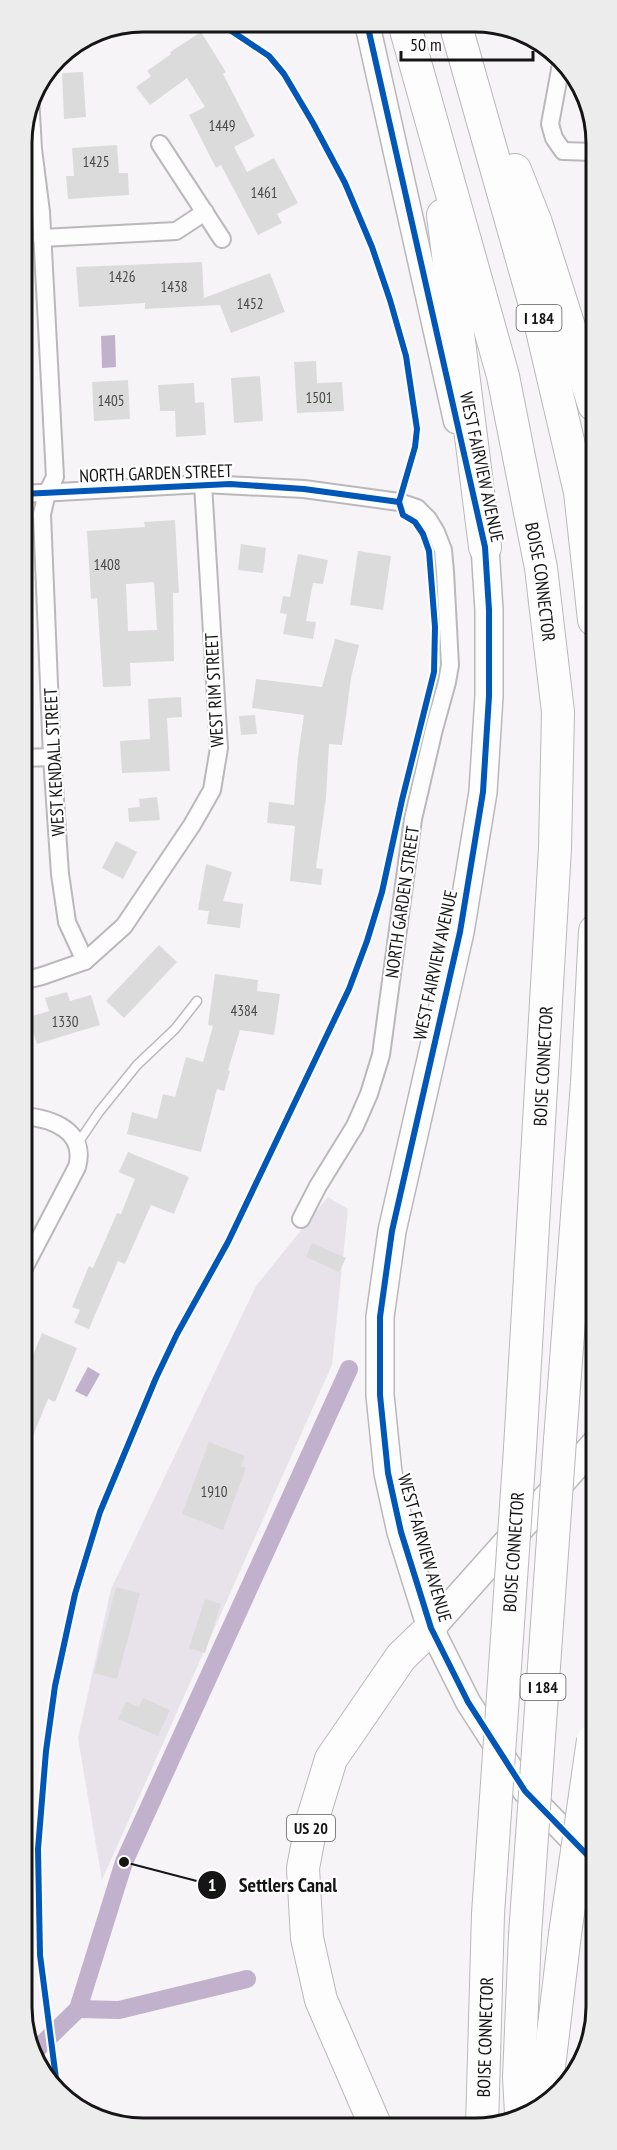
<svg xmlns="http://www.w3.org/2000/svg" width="617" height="2150" font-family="'PT Sans Narrow',sans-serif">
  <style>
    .built { fill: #e8e3eb }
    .water { fill: #c2b1cc }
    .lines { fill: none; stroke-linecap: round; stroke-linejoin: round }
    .canal { stroke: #c2b1cc; stroke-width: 18 }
    .building { fill: #dcdbdc; fill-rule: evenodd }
    .lane-casing { stroke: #bab8ba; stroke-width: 11 }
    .street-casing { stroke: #bab8ba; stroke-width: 20 }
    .secondary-casing { stroke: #bab8ba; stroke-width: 27 }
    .primary-casing { stroke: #bab8ba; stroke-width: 30 }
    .highway-casing { stroke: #bab8ba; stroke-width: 34 }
    .lane { stroke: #fefdfe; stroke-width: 8 }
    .street { stroke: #fefdfe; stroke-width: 16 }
    .secondary { stroke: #fefdfe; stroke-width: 24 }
    .primary { stroke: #fefdfe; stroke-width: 27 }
    .highway { stroke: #fefdfe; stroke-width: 32 }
    .highway-bridge-casing { stroke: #bab8ba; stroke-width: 34; stroke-linecap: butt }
    .highway-bridge { stroke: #fefdfe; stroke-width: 32 }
    .cycleway-casing { stroke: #fff; stroke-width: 10 }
    .cycleway { stroke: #0057b8; stroke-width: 6 }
    .labels { text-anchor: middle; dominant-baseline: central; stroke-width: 4.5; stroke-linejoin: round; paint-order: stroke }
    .number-label { font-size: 15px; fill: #484848 }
    .shield { fill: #fff; stroke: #5c5b5c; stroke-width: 1.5 }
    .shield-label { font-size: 16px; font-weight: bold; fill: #161516 }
    .street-label { font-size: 18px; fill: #161516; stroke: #fff }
    .rim { fill: none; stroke: #161516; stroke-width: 3 }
    .leader { fill: none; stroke: #161516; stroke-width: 2 }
    .callout-dot { fill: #161516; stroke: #fff; stroke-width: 2 }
    .mark-label { font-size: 18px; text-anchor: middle; font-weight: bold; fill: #fff }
    .callout-label { font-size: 20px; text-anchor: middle; font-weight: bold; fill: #161516; stroke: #fff; stroke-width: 4.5; stroke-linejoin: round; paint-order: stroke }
  </style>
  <rect width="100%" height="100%" fill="#f6f4f7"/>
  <path class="built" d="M328,1197l20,12 -16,156 -230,515 -24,-142 33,-149 145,-303z"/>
  <g class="water">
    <path d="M115,335l1,32 -14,1 -1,-32z"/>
    <path d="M88,1367l12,7 -13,23 -12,-6z"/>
  </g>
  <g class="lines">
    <g class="canal">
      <path d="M78,2009l41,1 128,-31"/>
      <path d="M34,2052l44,-43 46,-147 225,-493"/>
    </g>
  </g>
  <g class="building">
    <path d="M201,32l25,40 -3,2 32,62 -21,11 13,25 27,-14 24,45 -21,11 5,9 -24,12 -37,-70 -5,3 -27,-53 16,-8 -18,-29 -37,27 -14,-18 15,-11 -4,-5 24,-17 -1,-2z"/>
    <path d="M83,72l3,45 -22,2 -2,-46z"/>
    <path d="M117,145l2,28h9l1,22 -61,4 -2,-23h8l-2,-28z"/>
    <path d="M202,262l2,36 66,-25 15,39 -54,21 -11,-28 -75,4v-6l-66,4 -3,-40z"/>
    <path d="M316,361l1,22 25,-1 2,29 -47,2 -3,-51z"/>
    <path d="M260,376l3,45 -29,2 -3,-45z"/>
    <path d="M128,380l2,39 -36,2 -2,-39z"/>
    <path d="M194,383l1,20 9,-1 2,33 -30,2 -1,-26h-15l-2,-26z"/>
    <path d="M175,520l4,73h-6l1,68 -44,2 1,23 -28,1 -6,-89 -6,1 -4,-68 58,-4 -1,-5zM154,582l3,48 -29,1 -2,-47z"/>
    <path d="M241,544l25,4 -3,25 -25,-3z"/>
    <path d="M358,551l33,5 -8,54 -33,-5z"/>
    <path d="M298,554l30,6 -5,24 -10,-1 -7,38 10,1 -3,17 -30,-5 4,-20 -7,-1 3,-17 7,1z"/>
    <path d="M335,639l24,6 -8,33 -9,67 -13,-1 -3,54 -10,70 7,1 -2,16 -31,-4 5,-55 -28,-3 2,-21 25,3 4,-49 6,-41 -52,-7 4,-29 66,8z"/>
    <path d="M181,697l1,20 -15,1 3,53 -48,2 -2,-32 30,-2 -2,-40z"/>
    <path d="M255,715l2,19 -16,1 -2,-19z"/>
    <path d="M157,797l3,23 -31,2 -1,-14 12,-1 -1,-8z"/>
    <path d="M116,841l21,11 -14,27 -21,-11z"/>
    <path d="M206,864l26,8 -9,29 20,3 -3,24 -33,-4 2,-13 -11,-1z"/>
    <path d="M159,945l18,17 -53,56 -18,-17z"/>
    <path d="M215,974l43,6 -1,11 23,3 -6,41 -34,-5 -12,40 2,1 -6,20 -7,-2 -16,63 -74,-18 5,-22 25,7 6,-25 12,3 11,-40 17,5 10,-36 -5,-1z"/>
    <path d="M67,992l3,9 21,-6 9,30 -63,19 -8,-27 20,-6 -4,-13z"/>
    <path d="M128,1152l61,25 -15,37 -23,-9 -26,59 -7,-3 -29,68 -15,-6 6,-13 -8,-3 17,-41 4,2 24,-55 4,1 14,-35 -16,-7z"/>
    <path d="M312,1243l34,15 -7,14 -33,-15z"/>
    <path d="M42,1333l35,15 -22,54 -7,-3 -25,61v-80z"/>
    <path d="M209,1442l36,14 -4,10 5,2 -23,62 -41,-16z"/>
    <path d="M116,1587l24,6 -23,86 -23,-6z"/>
    <path d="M205,1599l16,5 -16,49 -16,-5z"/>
    <path d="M143,1698l27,12 -12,26 -40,-17 8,-17 13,5z"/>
  </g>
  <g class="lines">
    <defs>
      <path id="lane" d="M78,1143l21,-31 38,-47 38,-36 22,-28"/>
      <g id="street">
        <path d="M562,59l-12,65 4,14 9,13 31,1"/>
        <path d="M30,96l3,53 8,63 14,265 -8,16 -5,21 10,243 8,117 7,48 18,39"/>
        <path d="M160,144l62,95"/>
        <path d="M42,238l134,-7 29,-19"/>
        <path d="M22,494l181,-10 101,5 95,13 18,6 11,11 8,13 7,18 2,22 5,93 -3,17 -13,47 -21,90 -32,236 -12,39 -14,32 -37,60 -17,33"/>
        <path d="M22,758l30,-1"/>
        <path d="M22,981l20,-5 43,-15 39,-35 68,-101 20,-35 7,-42 -16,-264"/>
        <path d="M22,1116c30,2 65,15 55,51l-55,105"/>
      </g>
      <g id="secondary">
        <path d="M367,23l89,398"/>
        <path d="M431,1628l37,74 57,89 71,73"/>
      </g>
      <g id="primary">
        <path d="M431,1628l-30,-96 -13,-59 -8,-78v-78l12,-86 68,-299 23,-140 6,-96v-86l-4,-63"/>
        <path d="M431,1628l164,-184"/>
      </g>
      <g id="highway">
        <path id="s1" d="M404,23l99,353 38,192 17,144 -3,136 -35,600"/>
        <path d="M455,23l86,303 39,166 14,128"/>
        <path d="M515,170l21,53 58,182"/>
        <path d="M443,215l42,332"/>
        <path d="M560,1440l27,-357 8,-152"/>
        <path d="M545,2100l20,-166"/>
        <path d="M521,2114l-2,-37 6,-142"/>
        <path d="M376,2127l-55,-127 -14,-62 -4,-70 9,-47 19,-62 70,-102 30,-29"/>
        <path id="s2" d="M482,2127l6,-213"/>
      </g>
    </defs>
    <use href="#lane" class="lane-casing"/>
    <use href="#street" class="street-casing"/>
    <use href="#secondary" class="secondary-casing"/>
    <use href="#primary" class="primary-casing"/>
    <use href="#highway" class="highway-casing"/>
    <use href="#lane" class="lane"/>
    <use href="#street" class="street"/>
    <use href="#secondary" class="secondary"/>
    <use href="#primary" class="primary"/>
    <use href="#highway" class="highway"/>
    <defs>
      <g id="highway-bridge">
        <path id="s3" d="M488,1914l32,-466"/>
        <path d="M565,1934l28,-194"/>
        <path d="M525,1935l35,-495"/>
      </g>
    </defs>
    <use href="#highway-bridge" class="highway-bridge-casing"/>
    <use href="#highway-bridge" class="highway-bridge"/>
    <defs>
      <g id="cycleway">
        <path d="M367,23l118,524 4,63v86l-6,96 -23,140 -68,299 -12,86v78l8,78 13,59 30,96 37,74 57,89 71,73"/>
        <path d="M22,494l208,-10 74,5 95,13"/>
        <path d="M58,2094l-18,-139 -2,-106 8,-98 9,-65 20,-92 25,-82 56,-134 21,-44 51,-92 121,-253 18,-48 15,-49 20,-92 32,-128 1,-45 -6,-76 -6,-17 -8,-12 -12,-7 -4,-13 16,-55 2,-18 -11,-73 -16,-56 -18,-53 -27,-64 -32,-60 -29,-49 -15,-18 -51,-34"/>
      </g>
    </defs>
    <use href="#cycleway" class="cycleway-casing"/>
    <use href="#cycleway" class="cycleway"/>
  </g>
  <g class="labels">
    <g class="number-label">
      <text x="222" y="125">1449</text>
      <text x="96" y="161">1425</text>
      <text x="264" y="192">1461</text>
      <text x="122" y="276">1426</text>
      <text x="174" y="286">1438</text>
      <text x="250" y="303">1452</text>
      <text x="319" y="397">1501</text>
      <text x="111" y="400">1405</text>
      <text x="107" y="564">1408</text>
      <text x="244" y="1010">4384</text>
      <text x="65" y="1021">1330</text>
      <text x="214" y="1491">1910</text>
    </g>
    <g class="shield">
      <rect x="516.5" y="305" width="45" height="26" rx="4.5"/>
      <rect x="520.5" y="1674" width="45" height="26" rx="4.5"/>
      <rect x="287" y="1815" width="48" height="26" rx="4.5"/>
    </g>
    <g class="shield-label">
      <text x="539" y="318">I 184</text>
      <text x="543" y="1687">I 184</text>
      <text x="311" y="1828">US 20</text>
    </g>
    <g class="street-label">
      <text transform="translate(482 467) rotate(78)">WEST FAIRVIEW AVENUE</text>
      <text transform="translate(156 473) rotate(-2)">NORTH GARDEN STREET</text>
      <text stroke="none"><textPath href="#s1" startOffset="576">BOISE CONNECTOR</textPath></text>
      <text transform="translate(214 690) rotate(-93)">WEST RIM STREET</text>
      <text transform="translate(54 762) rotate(-93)">WEST KENDALL STREET</text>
      <text transform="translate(402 902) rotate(-82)">NORTH GARDEN STREET</text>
      <text transform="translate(435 965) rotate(-78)">WEST FAIRVIEW AVENUE</text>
      <text transform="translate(543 1066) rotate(-87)">BOISE CONNECTOR</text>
      <text transform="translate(425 1548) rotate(74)">WEST FAIRVIEW AVENUE</text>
      <text stroke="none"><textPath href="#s3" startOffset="363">BOISE CONNECTOR</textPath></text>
      <text stroke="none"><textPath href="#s2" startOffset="90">BOISE CONNECTOR</textPath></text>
    </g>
  </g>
  <path d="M0 0H617V2150H0ZM143 32H475A111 111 0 0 1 586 143V2007A111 111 0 0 1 475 2118H143A111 111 0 0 1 32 2007V143A111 111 0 0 1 143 32Z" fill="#ececec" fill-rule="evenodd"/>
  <path class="rim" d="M143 32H475A111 111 0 0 1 586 143V2007A111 111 0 0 1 475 2118H143A111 111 0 0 1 32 2007V143A111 111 0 0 1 143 32Z"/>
  <path class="leader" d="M124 1862L212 1885"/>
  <g class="callout-dot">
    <circle cx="124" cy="1862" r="6"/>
    <circle cx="212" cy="1885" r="15"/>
  </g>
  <g class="mark-label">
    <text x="212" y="1891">1</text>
  </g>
  <g class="callout-label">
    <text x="288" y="1892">Settlers Canal</text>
  </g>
  <path d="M401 51v9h132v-9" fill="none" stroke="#161516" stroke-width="3"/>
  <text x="410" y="51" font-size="18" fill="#161516" stroke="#ffffff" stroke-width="4.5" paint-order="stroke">50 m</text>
</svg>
